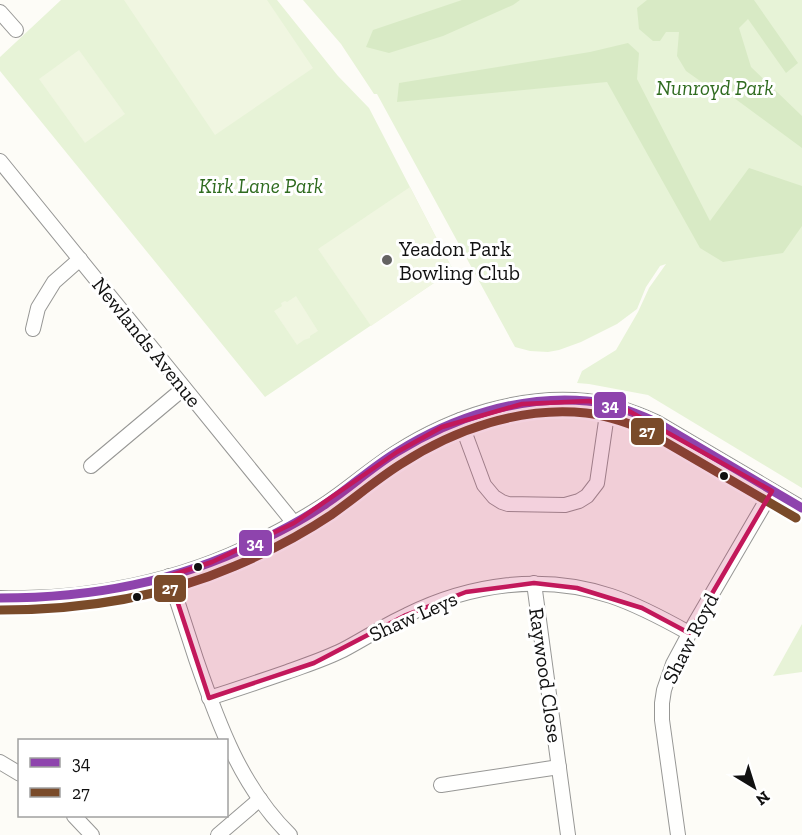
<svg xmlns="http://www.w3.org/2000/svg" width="802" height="835" font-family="'Zilla Slab',serif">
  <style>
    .green { fill: #e7f3d7 }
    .forest { fill: #d8eac5 }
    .pitch { fill: #f0f6e1 }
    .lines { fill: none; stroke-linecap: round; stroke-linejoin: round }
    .minor-casing { stroke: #979795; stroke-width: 16 }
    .minor { stroke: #fffffe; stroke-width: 14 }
    .bus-1-casing { stroke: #fff; stroke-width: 14 }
    .bus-2-casing { stroke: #fff; stroke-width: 14 }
    .bus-1 { stroke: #8e44ad; stroke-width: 9 }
    .bus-2 { stroke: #7a4b2a; stroke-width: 9 }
    .marked { fill: #c2185b; fill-opacity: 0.2; stroke: #c2185b; stroke-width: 4.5; stroke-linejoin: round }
    .poi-dot { fill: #646362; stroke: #fff; stroke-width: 2 }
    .bus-dot { fill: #111; stroke: #fff; stroke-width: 2 }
    .labels { text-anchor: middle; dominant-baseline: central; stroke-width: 6; stroke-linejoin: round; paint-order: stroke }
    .park-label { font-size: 21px; font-style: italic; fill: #2f6b1f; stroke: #fff }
    .poi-label { font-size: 21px; fill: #111; stroke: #fff; text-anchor: start }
    .street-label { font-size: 21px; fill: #111; stroke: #fff }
    .line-badge { stroke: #fff; stroke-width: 2 }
    .badge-label { font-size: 16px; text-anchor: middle; font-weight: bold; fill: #fff }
  </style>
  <rect width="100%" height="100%" fill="#fdfcf7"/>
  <g class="green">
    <path d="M61,0h216l61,76 31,32 84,162 -188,127 -265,-326v-14z"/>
    <path d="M303,0h499v488l-154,-93 -59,-11 -12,-1 5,-12 34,-21 22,-38 11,-24 17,-24 -6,2 -14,21 -9,22 -20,15 -36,18 -22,8 -11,2 -18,-1 -15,-4 -138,-253h-3l-33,-50z"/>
    <path d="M802,624v48l-29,4z"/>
  </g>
  <g class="forest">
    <path d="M462,0h58l-7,5 -70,31 -54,17 -23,-6 7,-17z"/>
    <path d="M647,0h107l44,63 -12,10 -38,-54 -9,9 12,39 51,49v32l-80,-59 -19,-6 -17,-12 -9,-15 2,-24h-13l-6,9h-7l-14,-12 -2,-21z"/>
    <path d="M628,43l11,10 -2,26 73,142 39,-53 53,18v40l-19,27 -60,9 -23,-14 -93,-166 -210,20 2,-19 191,-31z"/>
  </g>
  <g class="pitch">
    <path d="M124,0h143l46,68 -98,67z"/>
    <path d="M79,50l46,64 -40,29 -46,-64z"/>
    <path d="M410,187l43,83 -82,56 -53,-77z"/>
    <path d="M296,296l22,35 -8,5v2l-6,2 -7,5 -23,-34 8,-5 -1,-3 4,-2 2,1z"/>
  </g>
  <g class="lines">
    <defs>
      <g id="minor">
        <path d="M0,12l16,18"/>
        <path d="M0,161l294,362"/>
        <path d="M33,329l5,-21 16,-26 26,-23"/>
        <path d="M460,420l24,65 10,12 8,5 6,2 57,1 14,-4 8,-5 10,-13 9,-62 6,-15"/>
        <path d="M91,466l93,-78"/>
        <path d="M169,576c9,28 18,55 27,83 22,64 45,128 94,176"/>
        <path d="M534,583l34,252"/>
        <path d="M0,598c87,3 182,-17 260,-57 25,-13 51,-26 74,-43 21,-15 41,-32 63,-46 55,-35 124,-58 190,-51 24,3 47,11 69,21l146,86"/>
        <path d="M209,698c26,-8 52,-17 78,-26 19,-7 38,-13 56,-22 21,-11 42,-25 64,-35 63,-31 136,-42 204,-19 27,9 53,23 78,37"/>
        <path d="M0,762l20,12"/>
        <path d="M441,785l118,-18"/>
        <path d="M74,816l18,19"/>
        <path d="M218,835l42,-36"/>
        <path d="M678,835l-16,-115v-17l2,-13 9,-26 22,-41 77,-132"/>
      </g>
    </defs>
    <use href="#minor" class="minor-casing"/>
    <use href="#minor" class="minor"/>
    <defs>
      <path id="bus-1" d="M0,598c92,0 177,-16 260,-57 23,-11 46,-23 67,-38 24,-16 45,-36 70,-51 56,-35 123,-57 190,-51 24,2 47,11 69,21l146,86"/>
      <path id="bus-2" d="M0,610c81,0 161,-12 235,-44 33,-14 66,-31 96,-51 24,-17 46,-36 70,-51 54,-35 121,-58 185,-51 20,2 39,9 57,16l153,89"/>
    </defs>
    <use href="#bus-1" class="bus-1-casing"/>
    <use href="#bus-2" class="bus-2-casing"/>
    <use href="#bus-1" class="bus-1"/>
    <use href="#bus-2" class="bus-2"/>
  </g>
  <path class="marked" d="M589,401l38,9 145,81 -83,142 -47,-25 -65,-20 -43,-5 -68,9 -60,23 -92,48 -105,35 -40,-122 43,-14 82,-39 103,-71 45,-25 80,-23z"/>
  <circle class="poi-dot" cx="387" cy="260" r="6"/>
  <g class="bus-dot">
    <circle cx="724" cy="476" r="5"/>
    <circle cx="198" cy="567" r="5"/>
    <circle cx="137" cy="597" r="5"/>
  </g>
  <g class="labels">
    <g class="park-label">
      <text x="715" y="87">Nunroyd Park</text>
      <text x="261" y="185">Kirk Lane Park</text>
    </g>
    <g class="poi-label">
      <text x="399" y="248">Yeadon Park<tspan x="399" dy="24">Bowling Club</tspan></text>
    </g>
    <g class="street-label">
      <text transform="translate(147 342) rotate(51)">Newlands Avenue</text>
      <text transform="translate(413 616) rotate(-24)">Shaw Leys</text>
      <text transform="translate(690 638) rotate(-63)">Shaw Royd</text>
      <text transform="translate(546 675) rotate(82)">Raywood Close</text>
    </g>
  </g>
  <g class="line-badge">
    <rect x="593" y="391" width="34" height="28" rx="6" fill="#8e44ad"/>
    <rect x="630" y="417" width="35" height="29" rx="6" fill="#7a4b2a"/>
    <rect x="238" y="529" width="35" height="28" rx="6" fill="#8e44ad"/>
    <rect x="153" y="574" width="34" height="29" rx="6" fill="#7a4b2a"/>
  </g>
  <g class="badge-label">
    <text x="610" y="411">34</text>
    <text x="647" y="437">27</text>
    <text x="255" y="549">34</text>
    <text x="170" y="594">27</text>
  </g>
  <rect x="18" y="739" width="210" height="78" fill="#ffffff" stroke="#a0a0a0" stroke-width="1.5"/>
  <rect x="30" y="758" width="30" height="9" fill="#8e44ad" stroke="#a0a0a0" stroke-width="1.5"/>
  <text x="72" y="769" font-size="18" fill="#111111">34</text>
  <rect x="30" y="788" width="30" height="9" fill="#7a4b2a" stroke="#a0a0a0" stroke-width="1.5"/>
  <text x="72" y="799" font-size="18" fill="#111111">27</text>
  <g transform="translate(754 787) rotate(142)" stroke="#ffffff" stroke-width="4.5" paint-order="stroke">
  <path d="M0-4.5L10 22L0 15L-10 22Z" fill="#111111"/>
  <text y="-9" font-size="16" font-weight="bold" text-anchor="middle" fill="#111111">N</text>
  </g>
</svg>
